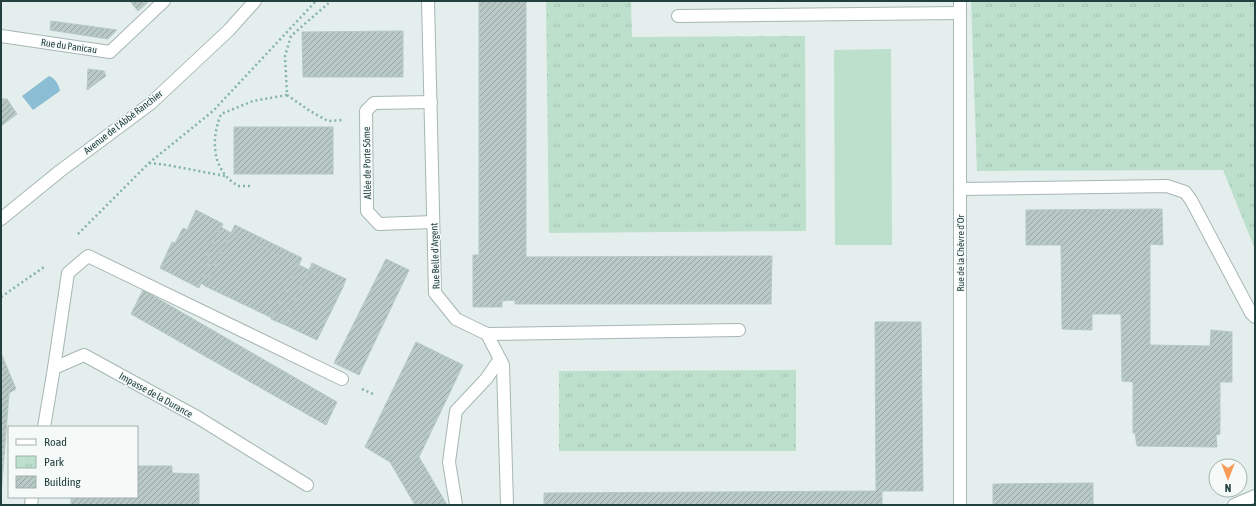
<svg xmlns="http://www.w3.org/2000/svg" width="1256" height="506" font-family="'Asap Condensed',sans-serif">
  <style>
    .grass { fill: #bde0cc }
    .park { fill: url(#park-tufts) }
    .water { fill: #8bbdd5 }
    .building { fill: url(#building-hatch); stroke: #b6c9c4 }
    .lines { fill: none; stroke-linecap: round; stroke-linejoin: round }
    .minor-casing { stroke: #a6b7b4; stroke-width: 14 }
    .path { stroke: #83b3ac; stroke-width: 2.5; stroke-dasharray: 2 3; stroke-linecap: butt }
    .minor { stroke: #fff; stroke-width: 12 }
    .labels { text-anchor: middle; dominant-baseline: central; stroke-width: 3; stroke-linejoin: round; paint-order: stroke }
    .street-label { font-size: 10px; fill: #22413e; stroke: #f5faf9 }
  </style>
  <defs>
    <pattern id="park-tufts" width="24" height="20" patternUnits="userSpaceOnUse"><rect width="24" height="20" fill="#bde0cc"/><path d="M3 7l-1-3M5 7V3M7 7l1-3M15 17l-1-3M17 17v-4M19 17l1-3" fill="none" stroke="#a2c1b0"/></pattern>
    <pattern id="building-hatch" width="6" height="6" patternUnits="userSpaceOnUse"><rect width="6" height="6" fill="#b9c9c5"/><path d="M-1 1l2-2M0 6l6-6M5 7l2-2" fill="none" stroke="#96a5a1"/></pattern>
  </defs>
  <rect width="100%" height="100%" fill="#e4eeec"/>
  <path class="grass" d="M891,49l1,196h-57l-1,-195z"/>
  <g class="park">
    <path d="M546,1h85l1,36 173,-1 1,195 -257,2z"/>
    <path d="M971,1h284v248l-32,-79 -246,1z"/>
    <path d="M796,370v81h-237v-80z"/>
  </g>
  <path class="water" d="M49,76c6,2 10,9 11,15l-27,19 -11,-14z"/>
  <g class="building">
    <path d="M130,1h19l-11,10z"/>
    <path d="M479,1h47v256l246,-1 -1,48h-256v-4l-13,1v6h-29v-52h6z"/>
    <path d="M51,21l66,9 -9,9 -58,-9z"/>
    <path d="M403,31v46h-100l-1,-45z"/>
    <path d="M88,69l16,2 2,5 -19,14z"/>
    <path d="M1,99h6l10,15 -16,12z"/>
    <rect x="234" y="127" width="99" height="47"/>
    <path d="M1162,209l1,36 -13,-1v101l60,1 1,-16 21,2v50h-12v52l-4,1 1,12 -80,-1 -2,-13h-2v-51l-11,-1 -1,-67h-29v16l-30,-1 -1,-84h-35v-35z"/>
    <path d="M196,210l27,14 -17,34 5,2 -12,28 -39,-20 12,-26 3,1 8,-15 4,2z"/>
    <path d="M235,225l67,33 -3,7 -68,-32z"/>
    <path d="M221,227l10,6 -26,53 -4,-3 10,-23 -5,-2z"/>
    <path d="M231,233l68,32 -27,53 -67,-32z"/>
    <path d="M386,259l23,11 -50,105 -25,-12z"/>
    <path d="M312,263l34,16 -3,8 -34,-17z"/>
    <path d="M299,265l10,5 -26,54 -12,-5z"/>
    <path d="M309,270l34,17 -26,53 -34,-16z"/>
    <path d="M143,290l194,112 -11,23 -195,-111z"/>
    <path d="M875,322h46l2,169h-41v14h-338v-12l332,-2z"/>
    <path d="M416,342l47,23 -44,92 28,48h-32l-25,-43 -25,-15z"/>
    <path d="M1,353l15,36 -7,4 -8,103z"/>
    <path d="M137,466h35v7l27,1v31h-128v-8h66z"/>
    <path d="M1093,483v22h-100v-21z"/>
  </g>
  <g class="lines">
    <defs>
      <g id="minor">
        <path d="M428,1l7,292 21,26 31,15 16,31 4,140"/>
        <path d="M960,1v504"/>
        <path d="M678,16l282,-3"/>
        <path d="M1,36l109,16 54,-51"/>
        <path d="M431,102l-57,1 -8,8 1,100 12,13 54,-2"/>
        <path d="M960,189l207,-3 18,6 6,8 60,113 4,4"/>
        <path d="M1,219l59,-48 90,-67 79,-74 26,-29"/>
        <path d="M487,334l252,-4"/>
        <path d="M54,368l14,-95 20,-17 254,123"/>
        <path d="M44,427l10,-59 30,-13 113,62 110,68"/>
        <path d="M31,505l1,-8"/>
        <path d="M456,505l-7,-43 7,-51 30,-32 14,-20"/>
        <path d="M1234,505l21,-9"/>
      </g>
    </defs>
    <use href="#minor" class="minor-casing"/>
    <g class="path">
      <path d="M287,95l23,16 18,10 15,-1"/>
      <path d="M149,163l18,2 58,11"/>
      <path d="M250,186h-12c-4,-3 -9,-6 -12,-10 -15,-18 -13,-42 -5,-62l32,-13 34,-6 -2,-39 6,-20 40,-35"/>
      <path d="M78,234l71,-71 64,-52 103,-110"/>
      <path d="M1,297l43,-30"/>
      <path d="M362,389l11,5"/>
    </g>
    <use href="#minor" class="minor"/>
  </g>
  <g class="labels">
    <g class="street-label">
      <text transform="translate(69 46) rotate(8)">Rue du Panicau</text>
      <text transform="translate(123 122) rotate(-38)">Avenue de l'Abbé Ranchier</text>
      <text transform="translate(367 163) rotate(-91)">Allée de Porte Sôme</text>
      <text transform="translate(960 253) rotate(-90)">Rue de la Chèvre d'Or</text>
      <text transform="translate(435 256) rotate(-92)">Rue Belle d'Argent</text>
      <text transform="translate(156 395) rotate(29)">Impasse de la Durance</text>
    </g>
  </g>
  <rect width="1256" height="506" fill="none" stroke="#22413e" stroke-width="4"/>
  <rect x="8" y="426" width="130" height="72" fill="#f5faf9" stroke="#a1b0ae"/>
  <rect x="16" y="439" width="20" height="6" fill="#ffffff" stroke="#a1b0ae"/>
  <text x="44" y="446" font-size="12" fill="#22413e">Road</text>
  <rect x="16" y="456" width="20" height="12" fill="url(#park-tufts)" stroke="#a1b0ae"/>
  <text x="44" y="466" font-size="12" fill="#22413e">Park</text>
  <rect x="16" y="476" width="20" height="12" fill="url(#building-hatch)" stroke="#a1b0ae"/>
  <text x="44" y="486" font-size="12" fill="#22413e">Building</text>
  <g transform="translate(1228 478) rotate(180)"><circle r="19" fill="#f5faf9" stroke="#a1b0ae"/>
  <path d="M0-3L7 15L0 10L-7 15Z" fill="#f89b59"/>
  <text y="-6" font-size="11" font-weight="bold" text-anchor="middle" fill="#22413e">N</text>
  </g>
</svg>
